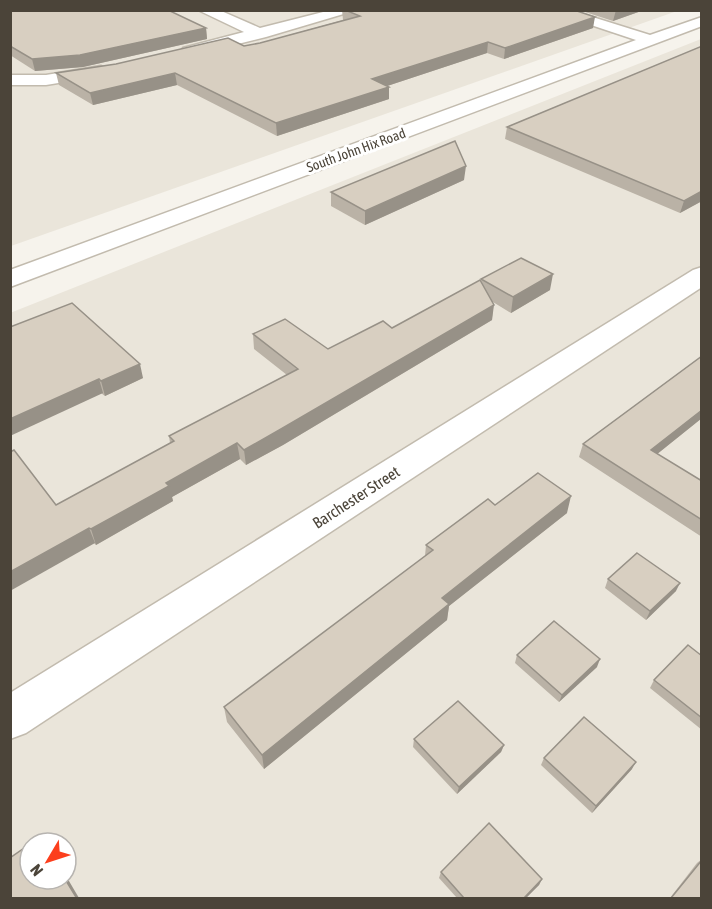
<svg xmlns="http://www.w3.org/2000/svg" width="712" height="909" font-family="'Asap Condensed',sans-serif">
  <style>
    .residential { fill: #eae5da; fill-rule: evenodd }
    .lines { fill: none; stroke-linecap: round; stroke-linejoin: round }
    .street-casing { stroke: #c2bbae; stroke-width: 3 }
    .street { fill: #fff; fill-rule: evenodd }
    .wall { fill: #bab2a6 }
    .shaded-wall { fill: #979187 }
    .building { fill: #d8cfc1; stroke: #979187; stroke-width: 1.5 }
    .labels { text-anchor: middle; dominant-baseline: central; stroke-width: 6; stroke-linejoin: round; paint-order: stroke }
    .far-street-label { font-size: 14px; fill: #4b4439; stroke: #fff }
    .street-label { font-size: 16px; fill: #4b4439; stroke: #fff }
  </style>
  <rect width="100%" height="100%" fill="#f6f3ec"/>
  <g class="residential">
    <path d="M11,10l666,1 -666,235z"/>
    <path d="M701,39v859h-690l-1,-585zM30,843h36v36h-36z"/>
  </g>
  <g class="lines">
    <defs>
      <g id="street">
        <path d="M198,10h21l41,18 71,-18h26l-91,27 -77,19 -6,-2 -2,-3 2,-3 61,-16z"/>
        <path d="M546,10h24l80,25 52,-18v9l-692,261v-17l626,-230z"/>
        <path d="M101,66l8,5 -2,4 -61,10h-36v-10h36z"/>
        <path d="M702,267v20l-676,446 -16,6v-46l683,-423z"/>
      </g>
    </defs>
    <use href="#street" class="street-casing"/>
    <use href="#street" class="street"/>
  </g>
  <g class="wall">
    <path d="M10,10l196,18 1,11 -124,28 -48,4 -25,-16z"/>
    <path d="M342,10h231l20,18 -89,31 -17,-6 -100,33 2,1v12l-112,37 -100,-51 -84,20 -34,-20 -3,-12 188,-27 16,-3 83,-23z"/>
    <path d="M579,10h65l-31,11z"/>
    <path d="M702,46v155l-22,12 -175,-74 2,-12z"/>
    <path d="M464,180l-99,45 -34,-19v-14z"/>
    <path d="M481,279l69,11 -39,23 -18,-11 -1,18 -209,125 -37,20 -6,-6 -68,38 1,4 -77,44 -40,-40 114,-62 -1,-7 118,-61 -33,-26 -1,-15 75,15 64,-21 89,-46z"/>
    <path d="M10,327l133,51 -38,18z"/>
    <path d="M702,356v62l-45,36 45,27v56l-123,-80 4,-13z"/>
    <path d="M495,505l72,8 -118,93 -2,14 -183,149 -37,-47 -3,-15 201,-151 1,-11z"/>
    <path d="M608,579l68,12 -30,29 -41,-32z"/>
    <path d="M517,655l80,12 -38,35 -44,-39z"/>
    <path d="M702,656v74l-52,-42 4,-8z"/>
    <path d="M414,739l90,6 -3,7 -44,42 -44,-47z"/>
    <path d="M544,758l88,11 -40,44 -51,-48z"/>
    <path d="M702,859v39h-32l27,-35z"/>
    <path d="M441,872l101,7 -3,6 -13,13h-69l-18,-20z"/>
  </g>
  <g class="shaded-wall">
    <path d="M616,10h28l-31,11z"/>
    <path d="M595,17l-2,11 -89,31 1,-11z"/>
    <path d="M206,28l1,11 -124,28 -48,4 -3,-12z"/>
    <path d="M488,42l-1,11 -115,38v-12z"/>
    <path d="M175,73l2,12 -84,20 -3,-12z"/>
    <path d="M389,87v12l-112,37 -1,-13z"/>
    <path d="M466,166l-2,14 -99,45v-14z"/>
    <path d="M702,191v10l-22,12 4,-12z"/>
    <path d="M553,274l-3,16 -39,23 2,-16z"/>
    <path d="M494,305l-2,15 -209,125 -37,20 -2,-15z"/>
    <path d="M140,364l3,14 -38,18 -4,-15z"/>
    <path d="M99,379l4,14 -93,43v-17z"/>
    <path d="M702,410v8l-56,45 5,-13z"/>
    <path d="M237,443l3,16 -68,38 1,4 -77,44 -5,-16 75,-46z"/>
    <path d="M571,496l-4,17 -118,93 -2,14 -183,149 -2,-14 180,-157z"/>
    <path d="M89,528l6,15 -85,48v-19z"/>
    <path d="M680,583l-4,8 -30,29 4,-9z"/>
    <path d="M600,659l-3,8 -38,35 3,-7z"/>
    <path d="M504,745l-3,7 -44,42 2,-7z"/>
    <path d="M636,762l-4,7 -40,44 4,-7z"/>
    <path d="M66,876l13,22h-4l-10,-19z"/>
    <path d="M542,879l-3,6 -13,13h-2z"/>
  </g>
  <g class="building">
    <path d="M10,10h158l38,18 -126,27 -48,4 -22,-13z"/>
    <path d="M345,10h229l21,7 -90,31 -17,-6 -116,37 17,8 -113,36 -101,-50 -85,20 -34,-20 60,-9 112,-26 16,8 16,-3 100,-27z"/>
    <path d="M702,46v145l-18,10 -177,-74z"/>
    <path d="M455,141l11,25 -101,45 -34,-19z"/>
    <path d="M521,258l32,16 -40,23 -32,-18z"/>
    <path d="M480,280l14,25 -213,124 -37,21 -7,-7 -71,40 3,3 -78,43 -2,-1 -79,44v-120l4,-2 42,55 118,-64 -5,-5 129,-67 -45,-35 32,-15 43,30 55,-28 9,7z"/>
    <path d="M72,303l68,61 -39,17 -2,-2 -89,40v-92z"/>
    <path d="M702,356v54l-51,40 51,31v39l-119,-76z"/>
    <path d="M538,473l33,23 -129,102 7,6 -187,151 -38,-48 209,-157 -7,-5 62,-46 7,6z"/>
    <path d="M637,553l43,30 -30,28 -42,-32z"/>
    <path d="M554,621l46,38 -38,36 -45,-40z"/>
    <path d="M688,645l14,11v62l-48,-38z"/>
    <path d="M458,701l46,44 -45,42 -45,-48z"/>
    <path d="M584,717l52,45 -40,44 -52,-48z"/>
    <path d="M489,823l53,56 -18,19h-60l-23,-26z"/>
    <path d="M40,836l4,7h-13z"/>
    <path d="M30,844v35h35l11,18 -1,1h-65v-40z"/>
    <path d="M702,860v38h-31z"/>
  </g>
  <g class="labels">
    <g class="far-street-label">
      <text transform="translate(356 150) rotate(-20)">South John Hix Road</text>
    </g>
    <g class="street-label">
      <text transform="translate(356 497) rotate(-33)">Barchester Street</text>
    </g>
  </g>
  <rect width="712" height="909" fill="none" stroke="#4b4439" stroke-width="24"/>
  <g transform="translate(48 861) rotate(231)"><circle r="28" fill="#ffffff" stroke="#b7b4b0" stroke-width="1.5"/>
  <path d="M0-4.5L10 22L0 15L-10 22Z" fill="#fc3f1d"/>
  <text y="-9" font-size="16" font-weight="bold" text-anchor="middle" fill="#4b4439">N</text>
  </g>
</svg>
